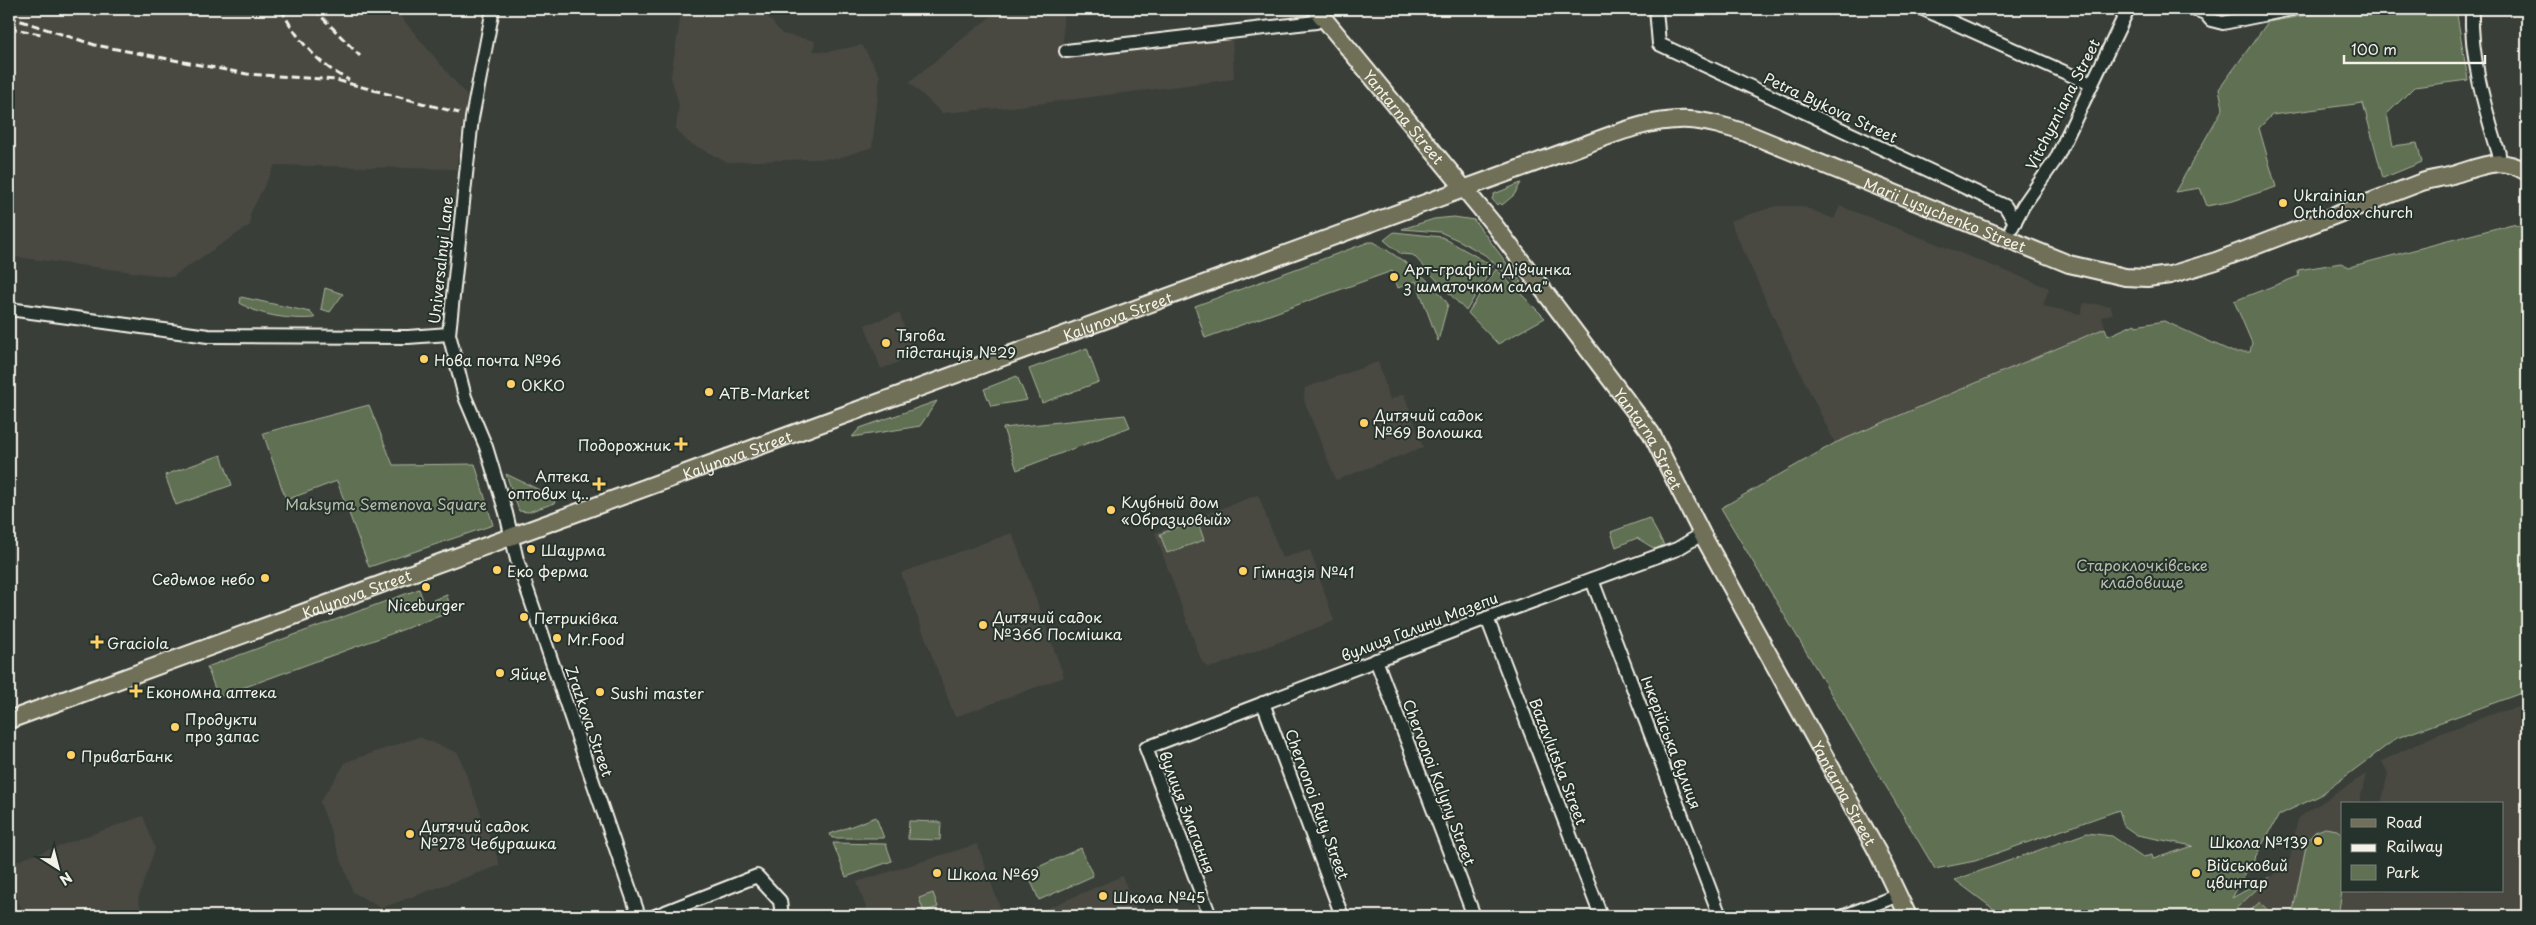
<svg xmlns="http://www.w3.org/2000/svg" width="2536" height="925" font-family="'Playpen Sans',sans-serif">
  <style>
    .built { fill: #494a43 }
    .green { fill: #607052; stroke: #aab09d }
    .lines { fill: none; stroke-linecap: round; stroke-linejoin: round }
    .minor-casing { stroke: #f4f1e8; stroke-width: 16 }
    .major-casing { stroke: #f4f1e8; stroke-width: 20 }
    .minor { stroke: #26332d; stroke-width: 12 }
    .major { stroke: #706f59; stroke-width: 16 }
    .rail { stroke: #f4f1e8; stroke-width: 3; stroke-dasharray: 8 4; stroke-linecap: butt }
    .poi-dot { fill: #ffd166; stroke: #26332d; stroke-width: 2 }
    .labels { text-anchor: middle; dominant-baseline: central; stroke-width: 4; stroke-linejoin: round; paint-order: stroke }
    .street-label { font-size: 15px; fill: #f4f1e8; stroke: #26332d }
    .poi-label { font-size: 15px; fill: #f4f1e8; stroke: #26332d; text-anchor: start }
    .park-label { font-size: 15px; fill: #b9bdac; stroke: #26332d }
  </style>
  <rect width="100%" height="100%" fill="#393f38"/>
  <filter id="ink" filterUnits="userSpaceOnUse"><feTurbulence type="fractalNoise" baseFrequency=".02" numOctaves="2"/><feDisplacementMap in="SourceGraphic" scale="10" xChannelSelector="R" yChannelSelector="G"/><feConvolveMatrix kernelMatrix="1 2 1 2 8 2 1 2 1" color-interpolation-filters="sRGB"/></filter>
  <g filter="url(#ink)">
    <g class="built">
      <path d="M9,9h385l73,87 -11,73 -181,-4 -25,49v11l-78,52 -163,-21z"/>
      <path d="M682,9h79l21,25 33,7 -2,10 14,1 35,-7 18,31 -8,71 -34,11 -111,4 -39,-20 -12,-13 3,-24 -8,-29z"/>
      <path d="M1000,9h63v48l169,-21 2,43 -223,28 -69,6 -33,-31z"/>
      <path d="M1776,206h25l33,13 6,-13 209,82 -6,18 38,8 3,-11 26,3 3,7 -11,4 3,11 -270,115 -54,-110 -51,-112z"/>
      <path d="M899,313l16,43 -34,13 -16,-44z"/>
      <path d="M1378,362l12,38 14,-6 19,53 -87,33 -32,-80 1,-12z"/>
      <path d="M1258,495l24,63 28,-8 24,71 -118,45 -8,1 -6,-5 -47,-129z"/>
      <path d="M1012,533l52,144 -109,40 -54,-144z"/>
      <path d="M2527,705v172l-8,39h-246l-13,-14 -16,14h-16l42,-39 19,-14 9,-45 68,-44 -7,30h-17v87h160v-87h-121l7,-30 -6,-13 52,-25 61,-23z"/>
      <path d="M419,737l39,16 42,112 -119,43 -28,-16 -33,-90 26,-40z"/>
      <path d="M143,816l12,32 -17,51 5,17h-119l-15,-42v-10z"/>
      <path d="M977,844l26,72h-134l-12,-34z"/>
      <path d="M1122,876l17,40h-109z"/>
    </g>
    <g class="green">
      <path d="M2341,9h70l24,4 6,-4h15l12,71 -54,7 -27,27 6,32 24,-3 5,19 -39,16 -20,-75 -91,12 -13,13 17,59 -43,14 -26,5 -7,-18 -25,4 48,-84 -4,-19 49,-67z"/>
      <path d="M1521,183l-7,12 -12,10 -2,-2 -3,2 -5,-6 2,-5z"/>
      <path d="M1454,217l20,3 47,62 -3,3 -33,-30 -25,-14 -20,-9 -38,-3 32,-10z"/>
      <path d="M2512,224l15,5v462l-130,47 -78,58 -40,19 -47,83 38,-21 -42,39h-225l-48,-36 132,-47 25,3 31,21 9,-2 1,4 40,-13 -56,-11 -13,-9 -5,-16 -144,51 -40,8 -214,-361 114,-65 270,-115 3,8 27,-12 1,2 28,-5 69,31h17l2,-9 -18,-42 65,-25 -1,-6 43,-7 8,4z"/>
      <path d="M1394,232l48,5 51,29 -27,45 -53,-56 -12,-1 -17,-14z"/>
      <path d="M1369,242h5c30,19 53,33 74,62l-10,37 -22,-60 -18,7 -6,-17 -187,67 -10,-32z"/>
      <path d="M1496,269l49,49 -47,26 -30,-31z"/>
      <path d="M325,288l18,6 -13,18 -9,-3z"/>
      <path d="M241,297l69,15 5,6c-22,2 -57,-2 -75,-15z"/>
      <path d="M1087,348l12,34 -57,21 -13,-34z"/>
      <path d="M1017,376l10,24 -36,6 -7,-17z"/>
      <path d="M937,401l-17,25 -68,11 8,-9z"/>
      <path d="M369,405l24,60 82,-1 18,61 -124,42 -32,-86 -51,19 -23,-67z"/>
      <path d="M1125,415l5,12 -113,43 -14,-42z"/>
      <path d="M221,455l11,30 -56,20 -11,-30z"/>
      <path d="M506,474l46,22 3,7 -27,9 -9,-1z"/>
      <path d="M1649,518l15,27 -9,4 -18,-11 -21,9 -5,-15z"/>
      <path d="M1197,520l7,20 -37,13 -7,-19z"/>
      <path d="M419,589l5,14 23,-8 4,17 -233,85 -11,-30z"/>
      <path d="M876,817l8,21h-52l-2,-4z"/>
      <path d="M909,821l32,1 -1,18 -32,-1z"/>
      <path d="M2325,828l12,2 5,4v57l-4,25h-46l15,-75 8,-9z"/>
      <path d="M833,843l53,1 6,17 -46,16z"/>
      <path d="M1081,848l12,28 -54,24 -12,-28z"/>
      <path d="M933,893l5,14 -14,5 -5,-14z"/>
      <path d="M2260,902l13,14h-29z"/>
    </g>
    <g class="lines">
      <defs>
        <g id="minor">
          <path d="M493,9l-21,109 -23,216 16,63 21,50 20,66 11,47 122,356"/>
          <path d="M1656,9l3,35 346,162 10,16"/>
          <path d="M1923,9l168,75"/>
          <path d="M2194,9l11,4 6,7 12,3 69,-14"/>
          <path d="M2472,9c-2,48 13,100 27,145"/>
          <path d="M1066,51l250,-29 6,-5"/>
          <path d="M2012,227l11,-21 33,-47 72,-150"/>
          <path d="M9,309l199,27 200,1 41,-3"/>
          <path d="M1592,580l128,336"/>
          <path d="M1487,618l114,298"/>
          <path d="M1376,660l98,256"/>
          <path d="M1263,703l79,213"/>
          <path d="M655,916l102,-40 23,25 2,15"/>
          <path d="M1210,916l-64,-168 341,-130 190,-69 25,-15"/>
          <path d="M1844,916l55,-21"/>
        </g>
        <g id="major">
          <path id="s1" d="M1316,9l179,217 156,207 51,101 175,317 31,65"/>
          <path id="s2" d="M9,720l1553,-567c41,-14 83,-35 127,-33 19,1 38,7 57,13l323,131 56,13 22,1 23,-3 46,-14 206,-79c9,-3 20,-4 30,-7 29,-8 46,-20 75,-3"/>
        </g>
      </defs>
      <use href="#minor" class="minor-casing"/>
      <use href="#major" class="major-casing"/>
      <use href="#minor" class="minor"/>
      <use href="#major" class="major"/>
      <g class="rail">
        <path d="M281,9c16,30 37,56 68,71"/>
        <path d="M314,9l46,47"/>
        <path d="M9,17l86,28 152,29 89,6 123,33"/>
        <path d="M9,28l32,6"/>
      </g>
    </g>
  </g>
  <g class="poi-dot">
    <circle cx="2283" cy="203" r="5"/>
    <circle cx="1394" cy="277" r="5"/>
    <circle cx="886" cy="343" r="5"/>
    <circle cx="424" cy="359" r="5"/>
    <circle cx="511" cy="384" r="5"/>
    <circle cx="709" cy="392" r="5"/>
    <circle cx="1364" cy="423" r="5"/>
    <path d="M678.5 436.5h5v5h5v5h-5v5h-5v-5h-5v-5h5z"/>
    <path d="M596.5 476.5h5v5h5v5h-5v5h-5v-5h-5v-5h5z"/>
    <circle cx="1111" cy="510" r="5"/>
    <circle cx="531" cy="549" r="5"/>
    <circle cx="497" cy="570" r="5"/>
    <circle cx="1243" cy="571" r="5"/>
    <circle cx="265" cy="578" r="5"/>
    <circle cx="426" cy="587" r="5"/>
    <circle cx="524" cy="617" r="5"/>
    <circle cx="983" cy="625" r="5"/>
    <circle cx="557" cy="638" r="5"/>
    <path d="M94.5 634.5h5v5h5v5h-5v5h-5v-5h-5v-5h5z"/>
    <circle cx="500" cy="673" r="5"/>
    <path d="M133.5 683.5h5v5h5v5h-5v5h-5v-5h-5v-5h5z"/>
    <circle cx="600" cy="692" r="5"/>
    <circle cx="175" cy="727" r="5"/>
    <circle cx="71" cy="755" r="5"/>
    <circle cx="410" cy="834" r="5"/>
    <circle cx="2318" cy="841" r="5"/>
    <circle cx="937" cy="873" r="5"/>
    <circle cx="2196" cy="873" r="5"/>
    <circle cx="1103" cy="896" r="5"/>
  </g>
  <g class="labels">
    <g class="street-label">
      <text transform="translate(2062 104) rotate(-63)">Vitchyzniana Street</text>
      <text transform="translate(1831 107) rotate(25)">Petra Bykova Street</text>
      <text stroke="none"><textPath href="#s1" startOffset="139">Yantarna Street</textPath></text>
      <text stroke="none"><textPath href="#s2" startOffset="2059">Marii Lysychenko Street</textPath></text>
      <text transform="translate(440 260) rotate(-84)">Universalnyi Lane</text>
      <text stroke="none"><textPath href="#s2" startOffset="1180">Kalynova Street</textPath></text>
      <text stroke="none"><textPath href="#s1" startOffset="544">Yantarna Street</textPath></text>
      <text stroke="none"><textPath href="#s2" startOffset="775">Kalynova Street</textPath></text>
      <text stroke="none"><textPath href="#s2" startOffset="370">Kalynova Street</textPath></text>
      <text transform="translate(1419 626) rotate(-21)">вулиця Галини Мазепи</text>
      <text transform="translate(590 721) rotate(71)">Zrazkova Street</text>
      <text transform="translate(1672 742) rotate(69)">Ічкерійська вулиця</text>
      <text transform="translate(1559 761) rotate(69)">Bazavlutska Street</text>
      <text transform="translate(1440 782) rotate(69)">Chervonoi Kalyny Street</text>
      <text stroke="none"><textPath href="#s1" startOffset="949">Yantarna Street</textPath></text>
      <text transform="translate(1318 804) rotate(70)">Chervonoi Ruty Street</text>
      <text transform="translate(1188 812) rotate(69)">вулиця Змагання</text>
    </g>
    <g class="poi-label">
      <text x="2293" y="194">Ukrainian<tspan x="2293" dy="17">Orthodox church</tspan></text>
      <text x="1404" y="268">Арт-графіті "Дівчинка<tspan x="1404" dy="17">з шматочком сала"</tspan></text>
      <text x="896" y="334">Тягова<tspan x="896" dy="17">пiдстанцiя №29</tspan></text>
      <text x="434" y="359">Нова почта №96</text>
      <text x="521" y="384">OKKO</text>
      <text x="719" y="392">ATB-Market</text>
      <text x="1374" y="414">Дитячий садок<tspan x="1374" dy="17">№69 Волошка</tspan></text>
      <text x="671" y="444" text-anchor="end">Подорожник</text>
      <text x="589" y="475" text-anchor="end">Аптека<tspan x="589" dy="17">оптових ц‥</tspan></text>
      <text x="1121" y="501">Клубный дом<tspan x="1121" dy="17">«Образцовый»</tspan></text>
      <text x="541" y="549">Шаурма</text>
      <text x="507" y="570">Еко ферма</text>
      <text x="1253" y="571">Гімназія №41</text>
      <text x="255" y="578" text-anchor="end">Седьмое небо</text>
      <text x="426" y="604" text-anchor="middle">Niceburger</text>
      <text x="993" y="616">Дитячий садок<tspan x="993" dy="17">№366 Посмішка</tspan></text>
      <text x="534" y="617">Петриківка</text>
      <text x="567" y="638">Mr.Food</text>
      <text x="107" y="642">Graciola</text>
      <text x="510" y="673">Яйце</text>
      <text x="146" y="691">Економна аптека</text>
      <text x="610" y="692">Sushi master</text>
      <text x="185" y="718">Продукти<tspan x="185" dy="17">про запас</tspan></text>
      <text x="81" y="755">ПриватБанк</text>
      <text x="420" y="825">Дитячий садок<tspan x="420" dy="17">№278 Чебурашка</tspan></text>
      <text x="2308" y="841" text-anchor="end">Школа №139</text>
      <text x="2206" y="864">Військовий<tspan x="2206" dy="17">цвинтар</tspan></text>
      <text x="947" y="873">Школа №69</text>
      <text x="1113" y="896">Школа №45</text>
    </g>
    <g class="park-label">
      <text x="386" y="503">Maksyma Semenova Square</text>
      <text x="2142" y="564">Староклочківське<tspan x="2142" dy="17">кладовище</tspan></text>
    </g>
  </g>
  <rect width="2536" height="925" fill="none" stroke="#26332d" stroke-width="30"/>
  <rect x="15" y="15" width="2506" height="895" fill="none" stroke="#f4f1e8" stroke-width="2" filter="url(#ink)"/>
  <rect x="2341" y="802" width="162" height="90" fill="#26332d" stroke="#787f78"/>
  <rect x="2351" y="819" width="25" height="8" fill="#706f59" stroke="#787f78"/>
  <text x="2386" y="828" font-size="15" fill="#f4f1e8">Road</text>
  <rect x="2351" y="844" width="25" height="8" fill="#f4f1e8" stroke="#787f78"/>
  <text x="2386" y="852" font-size="15" fill="#f4f1e8">Railway</text>
  <rect x="2351" y="865" width="25" height="15" fill="#607052" stroke="#787f78"/>
  <text x="2386" y="878" font-size="15" fill="#f4f1e8">Park</text>
  <g transform="translate(58 868) rotate(144)" stroke="#26332d" stroke-width="4" paint-order="stroke">
  <path d="M0-4L9 19L0 12L-9 19Z" fill="#f4f1e8"/>
  <text y="-8" font-size="14" font-weight="bold" text-anchor="middle" fill="#f4f1e8">N</text>
  </g>
  <path d="M2344 55v8h141v-8" fill="none" stroke="#f4f1e8" stroke-width="2.5"/>
  <text x="2351" y="55" font-size="15" fill="#f4f1e8" stroke="#26332d" stroke-width="4" paint-order="stroke">100 m</text>
</svg>
